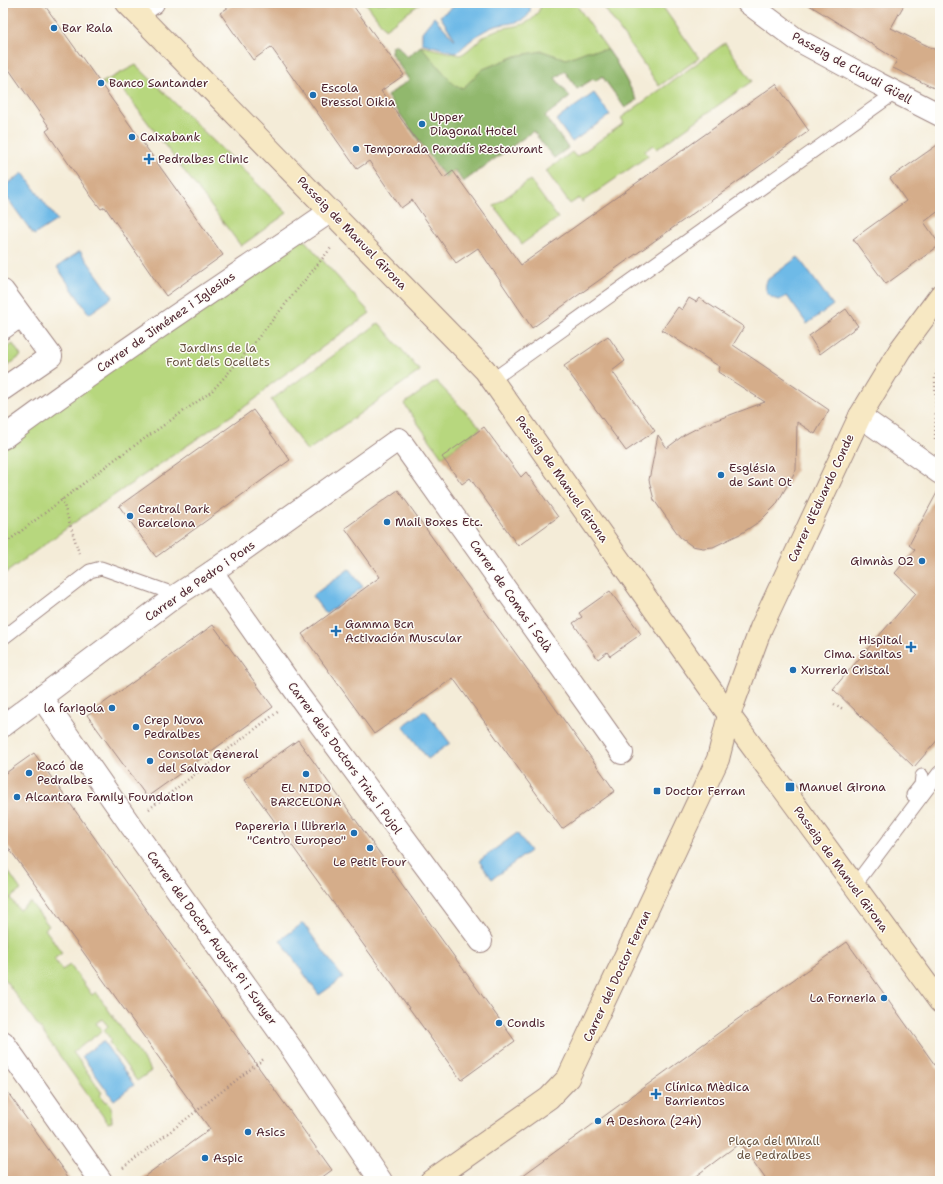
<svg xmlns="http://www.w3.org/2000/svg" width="943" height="1184" font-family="'Shantell Sans',sans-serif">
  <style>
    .green { fill: #b7d77e; stroke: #807b54 }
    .forest { fill: #91b86d; stroke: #6e6c4c }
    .water { fill: #6ebae7; stroke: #5c6c89 }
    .building { fill: #d5ad8a }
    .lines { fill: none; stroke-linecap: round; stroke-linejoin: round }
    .lane-casing { stroke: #9f8682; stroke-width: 15 }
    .street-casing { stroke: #9f8682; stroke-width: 24 }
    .secondary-casing { stroke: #9f8682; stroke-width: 24 }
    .path { stroke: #9f8682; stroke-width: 2.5; stroke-dasharray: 1 3; stroke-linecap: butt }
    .lane { stroke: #fff; stroke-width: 13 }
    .street { stroke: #fff; stroke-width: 22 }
    .secondary { stroke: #f7e8c3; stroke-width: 22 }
    .poi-dot { fill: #1f6fb2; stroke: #fdfcf7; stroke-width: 1.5 }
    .labels { text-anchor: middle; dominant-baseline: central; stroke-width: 3; stroke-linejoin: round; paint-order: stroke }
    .poi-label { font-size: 12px; fill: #4a1f2b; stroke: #fdfcf7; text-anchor: start }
    .street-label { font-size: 12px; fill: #4a1f2b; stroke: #fdfcf7 }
    .park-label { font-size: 12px; fill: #6b5644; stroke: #fdfcf7 }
  </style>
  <rect width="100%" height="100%" fill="#fdfcf7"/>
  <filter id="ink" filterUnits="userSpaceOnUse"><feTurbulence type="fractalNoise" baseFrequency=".025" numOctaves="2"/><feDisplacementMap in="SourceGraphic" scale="8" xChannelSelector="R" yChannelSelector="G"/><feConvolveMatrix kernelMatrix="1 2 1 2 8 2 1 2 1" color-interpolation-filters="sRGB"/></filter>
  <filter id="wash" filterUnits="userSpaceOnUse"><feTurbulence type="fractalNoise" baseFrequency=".012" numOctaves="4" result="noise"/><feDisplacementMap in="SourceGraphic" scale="16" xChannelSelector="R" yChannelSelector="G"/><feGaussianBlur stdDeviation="0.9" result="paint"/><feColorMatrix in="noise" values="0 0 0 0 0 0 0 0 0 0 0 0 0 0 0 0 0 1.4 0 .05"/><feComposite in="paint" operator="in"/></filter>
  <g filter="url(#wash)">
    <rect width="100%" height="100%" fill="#f4ecd8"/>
    <g class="green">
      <path d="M366,3h55l-36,26z"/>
      <path d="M542,3h33l40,57 22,40 -12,8 -23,-32 -7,5 -2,-2 -16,10 -12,-18 -10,7 15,19 -25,19 23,32 -14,10 -21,-27 -70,51 -8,-12 -10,7 -58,-81 22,-16 -18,-27 1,-5 4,-4 11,13 14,-11 39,9c7,-2 18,-15 26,-20 22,-14 46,-1 56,-32z"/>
      <path d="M601,3h59l39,55 -40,28z"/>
      <path d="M725,43l27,38 -95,68 -4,-4 -8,6 3,5 -66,46 -3,-4 -9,6 -24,-33 26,-19 4,5 48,-34 -3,-5z"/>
      <path d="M136,65l151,148 -46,33 -123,-163 -7,5 -10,-5z"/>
      <path d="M530,180l28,38 -36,26 -28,-38z"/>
      <path d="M298,233l72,80 -100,72 -12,12 -8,6 -168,114 -79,58v-137z"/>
      <path d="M379,323l41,48 -113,80 -36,-51z"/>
      <path d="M13,344l8,12 -18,13v-19z"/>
      <path d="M436,381l45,47 -39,29 -38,-53z"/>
      <path d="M3,864l18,26 -11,8 9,12 11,-8 19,24 -4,3 17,24 -8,6 8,11 8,-5 22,30 4,-3 55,79 -14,10 -28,-39 2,-2 -7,-10 4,-4 -6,-7 -6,4 6,8 -29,21 29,41 -2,2 5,7 2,-1 4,6 1,15 -4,1 -105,-146z"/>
    </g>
    <path class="forest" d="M396,44l11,13 14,-11 34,40 8,2 20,-19 33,-13 26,-5 24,8 21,-8 21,-1 7,10 22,40 -12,8 -23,-32 -7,5 -2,-2 -16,10 -12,-18 -10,7 15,19 -25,19 23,32 -14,10 -21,-27 -70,51 -8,-12 -10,7 -58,-81 22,-16 -18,-27 1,-6z"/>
    <g class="water">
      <path d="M459,3h71c4,24 -26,18 -40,25 -13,6 -23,15 -33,25l-35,-10v-11l12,-15 20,22h1l-15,-23z"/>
      <path d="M594,93l16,22 -38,27 -16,-22z"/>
      <path d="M23,173l34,47 -23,15 -31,-43v-5z"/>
      <path d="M80,251l33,46 -24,17 -32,-47z"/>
      <path d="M798,257l35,48 -26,19 -20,-28 -8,4c-11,-2 -16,-10 -12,-20z"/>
      <path d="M349,569l14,18 -37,27 -14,-18z"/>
      <path d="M425,710l25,33 -22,16 -25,-33z"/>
      <path d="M517,833l13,18 -38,28 -13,-18z"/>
      <path d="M303,923l40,55 -24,17 -39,-55z"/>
      <path d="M103,1041l31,44 -20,15 -32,-44z"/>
    </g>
    <g id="blocks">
      <g class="building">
        <path d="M3,3h40l180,252 -57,41 -61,-89 -4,2 -10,-13 -45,-65 4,-3 -47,-67z"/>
        <path d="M235,3h116l53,72 -23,16 63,87 9,-7 68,94 255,-181 33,47 -277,197 -54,-80 -22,15 -44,-63 -11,8 -32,-47 -12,8 -86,-122 -18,13 -33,-47z"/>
        <path d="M806,3h99l-14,25 49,24v39l-47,-23 4,-8z"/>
        <path d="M940,143v67l-16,12 16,23 -54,39 -33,-45 53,-38 -16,-23z"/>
        <path d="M689,298l7,4 3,-4 45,29 -11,18 96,65 -14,24 -18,-12 -1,48 -20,35 -16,16 -18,12 -29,14 -10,1 -11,-2 -12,-9 -26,-37 -5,-20 9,-45 9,13 17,-13 19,-10 62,-23 -47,-30 2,-5 -58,-37 16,-23 4,3z"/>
        <path d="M846,309l12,17 -38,28 -11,-18z"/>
        <path d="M608,336l17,25 -13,10 43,60 -29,20 -62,-85z"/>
        <path d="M253,410l37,50 -134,97 -37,-51z"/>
        <path d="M484,427l37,50 5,-5 32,45 -40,29 -48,-68 -8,6 -20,-27z"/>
        <path d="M940,487v250l-26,30 -81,-78 83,-96 -21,-20 20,-23 -6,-5z"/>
        <path d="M398,490l217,301 -53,38 -109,-151 -79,56 -72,-100 78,-57 -35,-49z"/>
        <path d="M610,591l31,43 -31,22 -3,-4 -9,7 -25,-36 9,-6 -3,-4z"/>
        <path d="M213,625l60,82 -126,90 -60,-82z"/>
        <path d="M298,740l217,301 -54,39 -217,-301z"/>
        <path d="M34,753l298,417 -15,11h-179l72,-52 -207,-289v-65z"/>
        <path d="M847,942l93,130v109h-173l-27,-38 -51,38h-174l220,-160z"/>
        <path d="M3,1086l43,60 25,35h-68z"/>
      </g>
    </g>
  </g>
  <g filter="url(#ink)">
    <use href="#blocks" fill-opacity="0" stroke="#9f8682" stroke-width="1"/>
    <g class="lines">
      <defs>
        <g id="lane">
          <path d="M492,380l404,-288"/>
          <path d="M3,638l87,-67 11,-3 76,27"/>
          <path d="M913,795l8,-10 1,-9"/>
          <path d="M854,886l85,-113"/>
        </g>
        <g id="street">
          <path d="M748,3l48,36 83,45 61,31"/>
          <path d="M137,13l16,-10"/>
          <path d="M3,291l48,65 -48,33"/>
          <path d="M3,328l17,-12"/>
          <path d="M860,416l80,57"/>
          <path d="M3,438c107,-79 218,-153 328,-227"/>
          <path d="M212,572l87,124 182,245"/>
          <path d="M41,697l88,126 162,225 90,133"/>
          <path d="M3,726l174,-131 35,-23 187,-133 223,314"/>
          <path d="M3,1042l98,139"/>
        </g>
        <g id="secondary">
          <path d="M127,3l358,367 244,345 211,287"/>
          <path d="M431,1181l118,-83 19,-20 150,-319 11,-44 32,-87 99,-212 40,-66 40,-54"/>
        </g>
      </defs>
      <use href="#lane" class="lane-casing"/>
      <use href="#street" class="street-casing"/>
      <use href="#secondary" class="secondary-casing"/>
      <g class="path">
        <path d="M935,439l1,-27 -1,-35 5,-15"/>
        <path d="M62,499l17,54"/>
        <path d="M3,545l111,-85 97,-68 29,-32 91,-112"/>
        <path d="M834,704l9,5"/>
        <path d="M149,809l130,-98"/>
        <path d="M123,1168l142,-110"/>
      </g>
      <use href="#lane" class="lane"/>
      <use href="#street" class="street"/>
      <use href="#secondary" class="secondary"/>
    </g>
  </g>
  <g class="poi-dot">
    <circle cx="54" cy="28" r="4"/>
    <circle cx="101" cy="83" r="4"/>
    <circle cx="313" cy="95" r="4"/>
    <circle cx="422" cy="124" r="4"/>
    <circle cx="132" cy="137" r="4"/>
    <circle cx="356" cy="149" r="4"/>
    <path d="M147 153h4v4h4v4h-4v4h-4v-4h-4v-4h4z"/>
    <circle cx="721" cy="475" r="4"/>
    <circle cx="130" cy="516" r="4"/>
    <circle cx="387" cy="522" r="4"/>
    <circle cx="922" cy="561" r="4"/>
    <path d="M334 625h4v4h4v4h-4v4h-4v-4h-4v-4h4z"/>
    <path d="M909 641h4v4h4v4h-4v4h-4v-4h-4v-4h4z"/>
    <circle cx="793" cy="670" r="4"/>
    <circle cx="112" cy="708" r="4"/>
    <circle cx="136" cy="727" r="4"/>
    <circle cx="150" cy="761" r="4"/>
    <circle cx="29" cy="773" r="4"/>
    <circle cx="306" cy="774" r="4"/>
    <rect x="785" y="782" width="10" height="10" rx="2"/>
    <rect x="653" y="787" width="8" height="8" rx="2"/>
    <circle cx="17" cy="797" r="4"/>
    <circle cx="354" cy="833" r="4"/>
    <circle cx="370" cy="848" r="4"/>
    <circle cx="884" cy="998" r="4"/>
    <circle cx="499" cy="1023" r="4"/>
    <path d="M654 1088h4v4h4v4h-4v4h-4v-4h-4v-4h4z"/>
    <circle cx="598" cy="1121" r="4"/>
    <circle cx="248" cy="1132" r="4"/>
    <circle cx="205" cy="1158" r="4"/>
  </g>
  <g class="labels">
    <g class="poi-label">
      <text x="62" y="28">Bar Rala</text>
      <text x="109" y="83">Banco Santander</text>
      <text x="321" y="88">Escola<tspan x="321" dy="14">Bressol Oikia</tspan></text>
      <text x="430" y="117">Upper<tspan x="430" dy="14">Diagonal Hotel</tspan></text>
      <text x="140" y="137">Caixabank</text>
      <text x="364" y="149">Temporada Paradís Restaurant</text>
      <text x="158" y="159">Pedralbes Clinic</text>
      <text x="729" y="468">Església<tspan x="729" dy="14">de Sant Ot</tspan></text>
      <text x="138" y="509">Central Park<tspan x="138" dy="14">Barcelona</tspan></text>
      <text x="395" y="522">Mail Boxes Etc.</text>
      <text x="914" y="561" text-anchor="end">Gimnàs O2</text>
      <text x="345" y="624">Gamma Bcn<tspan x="345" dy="14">Activación Muscular</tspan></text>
      <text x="902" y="640" text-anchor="end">Hispital<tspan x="902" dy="14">Cima. Sanitas</tspan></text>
      <text x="801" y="670">Xurreria Cristal</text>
      <text x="104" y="708" text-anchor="end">la farigola</text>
      <text x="144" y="720">Crep Nova<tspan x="144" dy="14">Pedralbes</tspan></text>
      <text x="158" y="754">Consolat General<tspan x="158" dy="14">del Salvador</tspan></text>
      <text x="37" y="766">Racó de<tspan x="37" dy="14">Pedralbes</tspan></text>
      <text x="799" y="787">Manuel Girona</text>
      <text x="306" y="788" text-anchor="middle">EL NIDO<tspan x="306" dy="14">BARCELONA</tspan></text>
      <text x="665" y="791">Doctor Ferran</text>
      <text x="25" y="797">Alcantara Family Foundation</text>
      <text x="346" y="826" text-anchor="end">Papereria i llibreria<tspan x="346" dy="14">"Centro Europeo"</tspan></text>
      <text x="370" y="862" text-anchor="middle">Le Petit Four</text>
      <text x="876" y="998" text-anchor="end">La Forneria</text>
      <text x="507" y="1023">Condis</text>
      <text x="665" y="1087">Clínica Mèdica<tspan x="665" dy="14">Barrientos</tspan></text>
      <text x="606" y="1121">A Deshora (24h)</text>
      <text x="256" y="1132">Asics</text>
      <text x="213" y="1158">Aspic</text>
    </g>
    <g class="street-label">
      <text transform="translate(852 68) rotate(29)">Passeig de Claudi Güell</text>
      <text transform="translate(352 233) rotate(46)">Passeig de Manuel Girona</text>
      <text transform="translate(166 322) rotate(-35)">Carrer de Jiménez i Iglesias</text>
      <text transform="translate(562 479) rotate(55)">Passeig de Manuel Girona</text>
      <text transform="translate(821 498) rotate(-65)">Carrer d'Eduardo Conde</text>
      <text transform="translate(200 581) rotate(-35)">Carrer de Pedro i Pons</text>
      <text transform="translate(511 596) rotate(55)">Carrer de Comas i Solà</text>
      <text transform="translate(345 758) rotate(54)">Carrer dels Doctors Trias i Pujol</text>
      <text transform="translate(841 869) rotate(54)">Passeig de Manuel Girona</text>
      <text transform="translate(212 938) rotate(54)">Carrer del Doctor August Pi i Sunyer</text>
      <text transform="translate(617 976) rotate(-65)">Carrer del Doctor Ferran</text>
    </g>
    <g class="park-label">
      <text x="218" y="348">Jardins de la<tspan x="218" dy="14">Font dels Ocellets</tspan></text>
      <text x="774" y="1141">Plaça del Mirall<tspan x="774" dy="14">de Pedralbes</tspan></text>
    </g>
  </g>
  <rect width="943" height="1184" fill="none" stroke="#fdfcf7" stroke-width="16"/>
</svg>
